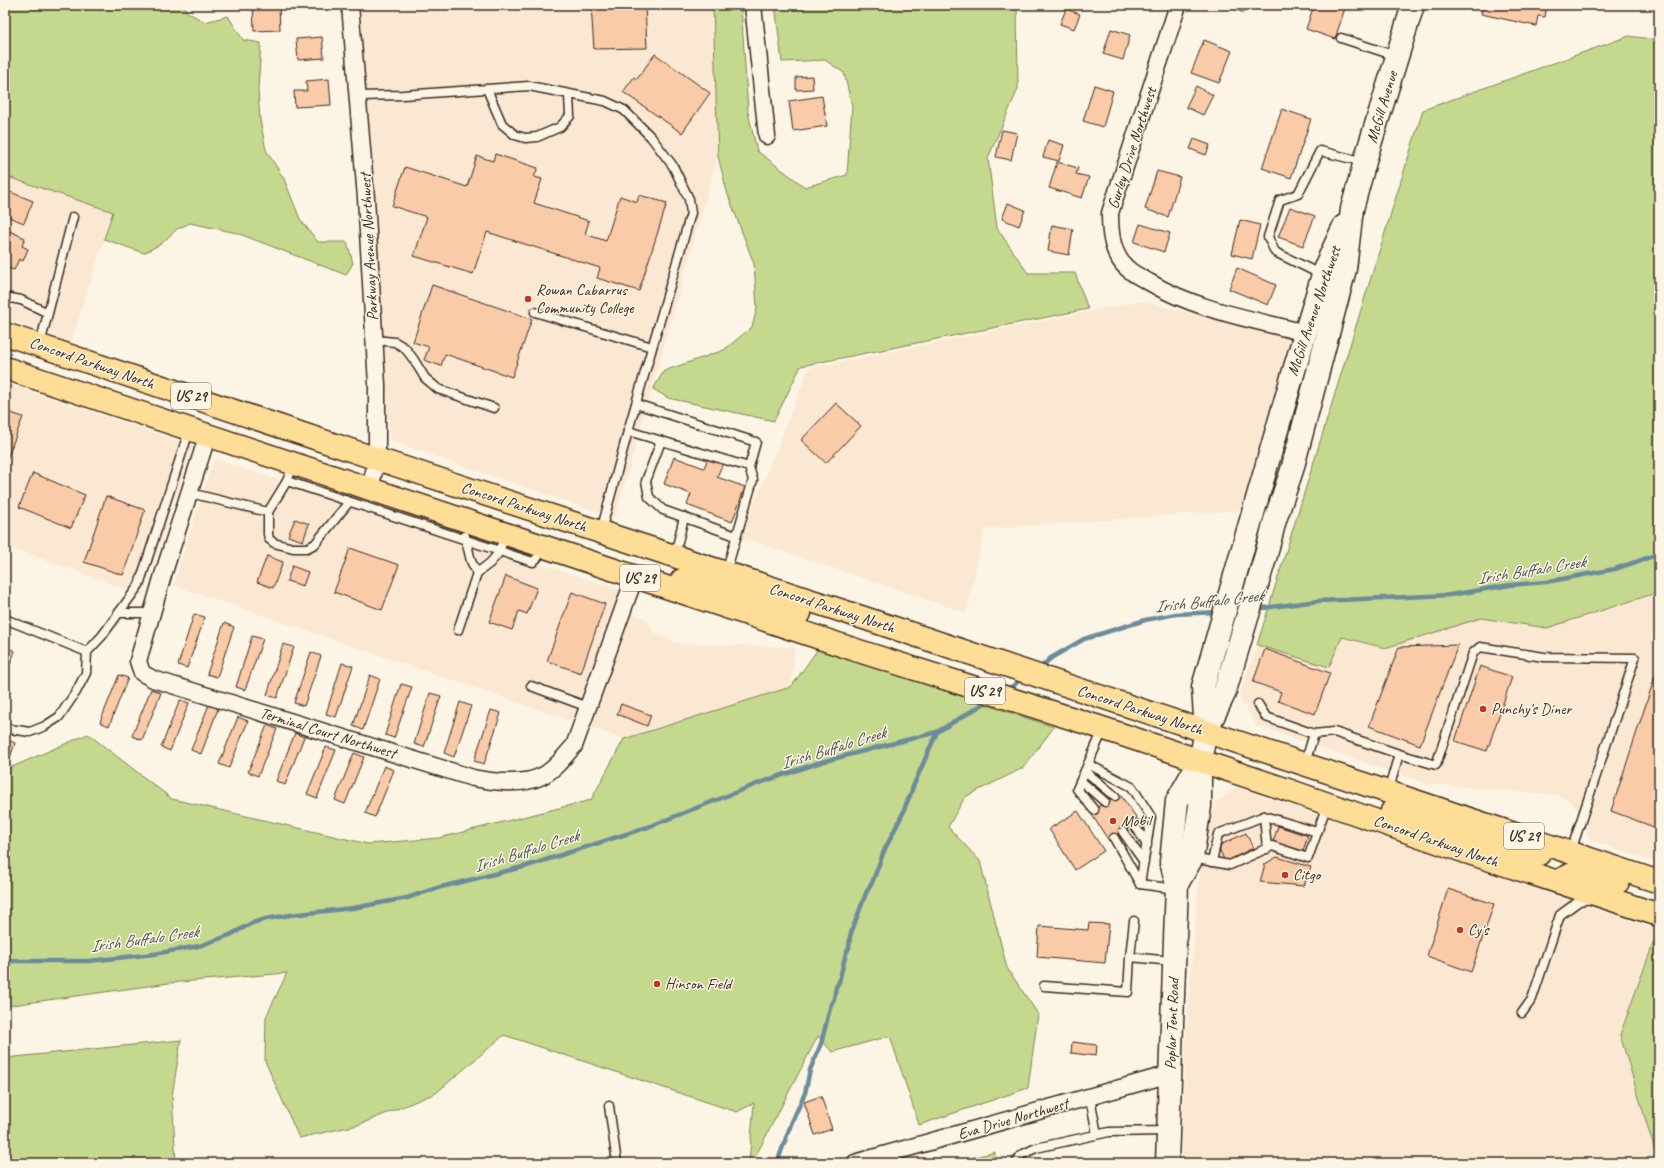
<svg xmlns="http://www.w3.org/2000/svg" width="1664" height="1168" font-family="Caveat,sans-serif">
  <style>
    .built { fill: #fbe8d3 }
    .green { fill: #c4d98e; stroke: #808256 }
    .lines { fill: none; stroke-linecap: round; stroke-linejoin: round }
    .stream { stroke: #6d8c9b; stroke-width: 4.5 }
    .building { fill: #f9cba8; stroke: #3b2a1e }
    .lane-casing { stroke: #3b2a1e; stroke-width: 11 }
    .street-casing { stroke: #3b2a1e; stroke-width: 19 }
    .secondary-casing { stroke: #3b2a1e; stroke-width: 25 }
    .highway-casing { stroke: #3b2a1e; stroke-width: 25 }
    .lane { stroke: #fcf5e5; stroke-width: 8 }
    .street { stroke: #fcf5e5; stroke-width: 16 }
    .secondary { stroke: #fcf5e5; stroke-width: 22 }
    .highway { stroke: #fedd96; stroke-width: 22 }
    .poi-dot { fill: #c8321e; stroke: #fcf5e5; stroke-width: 1.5 }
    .labels { text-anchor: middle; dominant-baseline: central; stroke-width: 3; stroke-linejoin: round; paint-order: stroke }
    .shield { fill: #fcf5e5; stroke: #75675a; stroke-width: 1 }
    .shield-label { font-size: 15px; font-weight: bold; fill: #3b2a1e }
    .street-label { font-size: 16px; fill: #3b2a1e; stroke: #fcf5e5 }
    .poi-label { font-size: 16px; fill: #3b2a1e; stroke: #fcf5e5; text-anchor: start }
    .water-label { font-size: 17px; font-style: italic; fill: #505352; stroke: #fcf5e5 }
  </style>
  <rect width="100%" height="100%" fill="#fcf5e5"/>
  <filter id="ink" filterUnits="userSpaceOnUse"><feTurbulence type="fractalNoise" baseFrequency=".025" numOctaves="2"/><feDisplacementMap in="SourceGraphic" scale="8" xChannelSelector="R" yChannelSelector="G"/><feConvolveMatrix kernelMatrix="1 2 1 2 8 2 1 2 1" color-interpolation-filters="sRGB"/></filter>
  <g filter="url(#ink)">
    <g class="built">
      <path d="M357,5h356l5,151 -103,362 -225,-77z"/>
      <path d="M5,176l108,36 -42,131 -66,-25z"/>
      <path d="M1141,301l149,35 -46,174 -259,19 -19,84 -225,-76 68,-169z"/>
      <path d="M5,383l188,62 -50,150 -138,-49z"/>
      <path d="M214,459l420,135 -6,19 17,5 9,14 22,11 119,4 -4,40 -167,52 -451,-154z"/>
      <path d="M1659,592v272l-69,-24 -13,-31 -5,-6 -14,-8 -131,-11 -170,-58 -18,-29 18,-52 72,22 13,-30 43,11 96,-30 66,10z"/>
      <path d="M1236,787l422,143 -38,105 35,116 4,7v5h-478l5,-128 16,-195 15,-39z"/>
    </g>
    <g class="green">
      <path d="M5,5h179l3,7 18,10 23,-6 15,24 18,3 -3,46 2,31 6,30 18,29 16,40 18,23h29l6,21 -7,12 -109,-42 -47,-10 -13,6 -16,15 -17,9 -40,-14 9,-27 -108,-36z"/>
      <path d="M713,5h28l7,107 9,39 48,36 42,-12 5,-69 -8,-33 -19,-13 -43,2 -7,-57h242l1,84 -30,69 9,70 31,45h47l13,36 -287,57 -27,55 -106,-23 -15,-9 11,-18 60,-21 28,-23 5,-19 -3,-44 -27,-72 -9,-36z"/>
      <path d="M1629,36l30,4v552l-112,36 -66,-10 -96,30 -43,-11 -13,30 -72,-22 166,-535z"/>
      <path d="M818,649l236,78 -31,41 -58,29 -17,30 32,34 27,107 31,46 -10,74 -109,37 -29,-89 -58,16 -14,-16 -66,127h-3l5,-60 -17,9 -233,-77 -68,58 -78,32 -59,13 -34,-77 1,-44 21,-44 -118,10 -164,23v-236l83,-36 84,65 196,45 71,-6 152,-38 33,-61 167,-52z"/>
      <path d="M1658,930h1v228l-4,-7 -35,-116z"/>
      <path d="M181,1040l-9,56 4,67h-171v-105z"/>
      <path d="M995,1152v11h-45z"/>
    </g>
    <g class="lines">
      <g class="stream">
        <path d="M1256,609l62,-8 132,-6 60,-10 36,-3 69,-13 44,-15"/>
        <path d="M1039,669l12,-11 33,-19 61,-19 31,-6 43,-2"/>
        <path d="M1006,689l7,-3 9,-8"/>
        <path d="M5,961h84l65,-7 45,-8 31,-11 22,-12 14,-4 24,-4 63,-7 54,-10 30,-10 90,-22 121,-39 114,-45 59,-20 116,-30 53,-32"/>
        <path d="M777,1163l14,-39 14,-31 5,-23 11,-26 10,-40 3,-5 2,-12 3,-5 7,-29 3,-5 1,-12 16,-43 6,-10 12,-32 20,-40c1,-8 7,-14 8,-22l25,-57"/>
      </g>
    </g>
    <g class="building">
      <path d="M253,5h26l1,25 -26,1z"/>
      <path d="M591,5h54l2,43 -53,1z"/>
      <path d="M1225,5h23l-4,8z"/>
      <path d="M1314,5h32l-11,34 -29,-10z"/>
      <path d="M1483,5h64l-2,12 -7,-1 -2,10 -55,-12z"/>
      <path d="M1066,9l14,5 -6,15 -14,-5z"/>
      <path d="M1111,29l19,6 -7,25 -20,-6z"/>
      <path d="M322,37l2,21 -26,2 -2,-21z"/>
      <path d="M1204,40l28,11 -13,32 -28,-10z"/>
      <path d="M655,54l55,39 -28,40 -59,-41 11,-15 3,2z"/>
      <path d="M812,76l1,13 -17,1v-13z"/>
      <path d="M329,79l2,26 -36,2 -1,-16h13l-1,-10z"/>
      <path d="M1094,85l19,6 -10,36 -20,-6z"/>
      <path d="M1196,86l17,9 -10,20 -17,-8z"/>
      <path d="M822,96l5,30 -34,5 -4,-30z"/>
      <path d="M1282,109l29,10 -20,59 -29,-10z"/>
      <path d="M1002,130l15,3 -6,27 -15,-3z"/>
      <path d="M1194,139l16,6 -4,10 -16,-6z"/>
      <path d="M1048,140l16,5 -5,16 -16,-4z"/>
      <path d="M495,154l43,14 -4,9 8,2 -8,24 55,18 -4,13 21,7 14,-45 17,6 2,-7 28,8 -28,88 -42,-13 3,-10 -113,-36 -14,42 -59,-18 13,-39 -35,-11 13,-39 62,20 10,-31 16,5z"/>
      <path d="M1057,162l21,6 -2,6 13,3 -7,21 -33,-10z"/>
      <path d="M1157,171l23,6 -12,40 -23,-8z"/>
      <path d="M5,190l28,11 -9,22 -18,-7 -1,4z"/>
      <path d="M1008,203l17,7 -6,16 -17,-7z"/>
      <path d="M1290,207l25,9 -12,30 -25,-9z"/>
      <path d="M1240,220l20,5 -8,34 -20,-5z"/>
      <path d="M1140,224l30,9 -6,19 -30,-10z"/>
      <path d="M1052,225l21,4 -4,26 -21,-4z"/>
      <path d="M5,229l20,9 -3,8 6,3 -5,12 -4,-2 -5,11 -9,-3z"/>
      <path d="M1237,268l39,17 -8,20 -39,-16z"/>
      <path d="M432,285l100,34 -20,58 -67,-23 -4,12 -17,-6 5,-13 -16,-5z"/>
      <path d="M836,403l25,23 -35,37 -25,-23z"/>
      <path d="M5,411l18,6 -18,47z"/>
      <path d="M674,457l30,11 4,-10 15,5 -6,14 28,10 -13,35 -45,-17 4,-11 -27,-10z"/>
      <path d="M33,473l52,22 -14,33 -52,-21z"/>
      <path d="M106,496l39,14 -22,65 -39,-13z"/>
      <path d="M295,519l14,5 -6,17 -15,-5z"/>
      <path d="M350,548l49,17 -17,45 -48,-18z"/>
      <path d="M267,556l16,6 -10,26 -16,-6z"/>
      <path d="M292,566l16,6 -5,14 -16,-5z"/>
      <path d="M506,576l31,12 -10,26 -8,-3 -7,19 -23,-8z"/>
      <path d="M572,592l33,12 -24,69 -34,-12z"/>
      <path d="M194,614l11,3 -18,51 -9,-3z"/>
      <path d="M224,623l10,4 -17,50 -10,-3z"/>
      <path d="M252,636l11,3 -18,51 -9,-3z"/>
      <path d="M283,644l11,3 -17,51 -10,-3z"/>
      <path d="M1458,645l-38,100 -51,-19 30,-79z"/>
      <path d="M5,647l10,4 -10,27z"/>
      <path d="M1265,649l65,24 -15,41 -37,-13 3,-9 -28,-10z"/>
      <path d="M311,652l10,4 -17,50 -10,-3z"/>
      <path d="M342,663l11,3 -17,51 -10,-3z"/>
      <path d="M1659,664v165l-48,-18z"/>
      <path d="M1480,666l32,11 -25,74 -32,-10z"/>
      <path d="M119,675l9,3 -19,48 -9,-4z"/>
      <path d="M370,675l10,4 -17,51 -10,-4z"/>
      <path d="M401,684l11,3 -18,51 -9,-3z"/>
      <path d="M151,689l10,4 -19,47 -10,-4z"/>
      <path d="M430,693l11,3 -17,51 -10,-3z"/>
      <path d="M180,700l9,3 -19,48 -9,-4z"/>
      <path d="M210,702l9,4 -18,48 -10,-4z"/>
      <path d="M460,702l11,4 -17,51 -10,-4z"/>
      <path d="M621,704l30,11 -4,11 -30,-12z"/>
      <path d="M491,710l10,3 -17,51 -10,-3z"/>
      <path d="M238,717l10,4 -19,47 -10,-4z"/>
      <path d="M267,725l10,4 -19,47 -10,-4z"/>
      <path d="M295,733l9,4 -19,48 -9,-4z"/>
      <path d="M5,739l10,4 -5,15 -5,-1z"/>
      <path d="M326,747l10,3 -19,48 -10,-4z"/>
      <path d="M354,753l10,4 -19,47 -10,-4z"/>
      <path d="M384,766l10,4 -19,47 -10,-4z"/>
      <path d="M1119,793l20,28 -30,20 -19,-29z"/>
      <path d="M1078,811l26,40 -29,19 -26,-41z"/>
      <path d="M1278,826l30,10 -5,15 -30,-9z"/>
      <path d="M1246,833l7,15 -28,14 -7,-16z"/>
      <path d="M1277,857l34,10 -7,19 -44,-4 5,-18z"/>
      <path d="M1448,889l46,15 -23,68 -44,-16z"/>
      <path d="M1089,923l20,1 -4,39 -68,-6 2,-31 49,4z"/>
      <path d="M1072,1042l25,3 -1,11 -25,-3z"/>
      <path d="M821,1096l11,33 -17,6 -11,-33z"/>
    </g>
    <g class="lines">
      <defs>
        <g id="lane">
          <path d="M1341,38l55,18"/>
          <path d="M487,89l15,35 13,11 10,3 12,-1 23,-10 10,-11 -1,-21"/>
          <path d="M358,96l45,-1 126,-9 76,15 19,9 27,27 22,29 16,33 2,14 -63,218 -27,100"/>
          <path d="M1322,275l-47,-23 -7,-15 12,-37 18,-6 22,-43 44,11"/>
          <path d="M5,297l16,3 27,13"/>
          <path d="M535,312l117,35"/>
          <path d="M374,340l21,2 10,6 9,12 11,18 13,11 56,19"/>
          <path d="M40,344l33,-127"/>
          <path d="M628,431l121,36 7,-25 -120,-38"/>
          <path d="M661,441l-15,40 3,16 14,13 73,26"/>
          <path d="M294,464l-7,17 -19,31v22l1,5 5,4 19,5h14l8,-4 34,-42"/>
          <path d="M287,481l246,81 5,-5 5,-10"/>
          <path d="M190,493l78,19"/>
          <path d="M465,536l6,25 6,12"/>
          <path d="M675,555l9,-38"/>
          <path d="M726,572l27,-92 -4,-13"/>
          <path d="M118,613h34"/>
          <path d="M5,619l82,33"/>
          <path d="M458,630l19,-57 13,-10 7,-8 9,-20"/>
          <path d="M531,686l57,21"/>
          <path d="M1258,704l8,13 48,17"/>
          <path d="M5,727l5,2 20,3 15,-6 14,-9 17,-25 10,-19 1,-21 15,-16 37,-51 50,-154"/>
          <path d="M1305,763l9,-29 20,-2 65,22"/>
          <path d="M1088,764l44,23 19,30 -11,67"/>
          <path d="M1085,771l30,25"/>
          <path d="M1081,781l24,21"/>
          <path d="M1388,792l11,-38 37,11 37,-112 7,-6 64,10 91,1 -64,193"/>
          <path d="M1094,810l-17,-21 26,-59"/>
          <path d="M1264,816l3,33"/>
          <path d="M1134,824l13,21"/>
          <path d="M1123,832l21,30"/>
          <path d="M1114,838l26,46"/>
          <path d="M1192,858l38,7 42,-19 36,12 19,-53"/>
          <path d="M1212,862l6,-28 46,-18 53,16"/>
          <path d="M1140,884l35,5"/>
          <path d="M1134,921l-4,36 42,4"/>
          <path d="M1044,986l84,6 2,-35"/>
          <path d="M1522,1013l10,-14 28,-84 19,-14 12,-2"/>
          <path d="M1090,1098l7,36"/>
          <path d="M609,1106l8,57"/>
          <path d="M1016,1163l5,-8 15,-7 73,-16 57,-1"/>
        </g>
        <g id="street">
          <path d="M350,5l16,193 11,187v74l-7,29"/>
          <path d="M753,5l14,131"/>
          <path d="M1178,5l-68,208c0,16 1,33 10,47 7,11 18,16 29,22 47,28 103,37 156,51"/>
          <path d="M208,434l-45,141 -25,86 4,12 11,6 320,99c21,4 49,8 69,-2 13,-6 22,-20 32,-30l61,-170"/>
          <path d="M855,1163l315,-89"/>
        </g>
        <g id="secondary">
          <path d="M1206,731l18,-37 42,-139 9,-35 17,-50 53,-201 7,-60 15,-55 46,-149"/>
          <path d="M1177,884l15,-26 8,-52v-45l6,-30 -3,-44 92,-320 31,-102 18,-39"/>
          <path d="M1167,1163l10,-279 -6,-22 6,-61 22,-39"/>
        </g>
        <g id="highway">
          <path d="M5,334l372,125 490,160 792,263"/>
          <path d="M5,368l860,285 234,74 186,62 181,63 193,63"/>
          <path d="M678,590l4,-10 9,-2 109,35"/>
          <path d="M1392,811l117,37 30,6"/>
          <path d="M1558,881l14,-7 7,-2 39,10"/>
        </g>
      </defs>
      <use href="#lane" class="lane-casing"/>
      <use href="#street" class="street-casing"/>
      <use href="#secondary" class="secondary-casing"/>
      <use href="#highway" class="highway-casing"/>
      <use href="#lane" class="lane"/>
      <use href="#street" class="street"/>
      <use href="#secondary" class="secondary"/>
      <use href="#highway" class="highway"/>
    </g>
  </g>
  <g class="poi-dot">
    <circle cx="528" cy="299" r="4"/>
    <circle cx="1483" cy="709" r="4"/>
    <circle cx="1113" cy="821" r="4"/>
    <circle cx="1285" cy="875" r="4"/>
    <circle cx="1460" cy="930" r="4"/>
    <circle cx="657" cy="984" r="4"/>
  </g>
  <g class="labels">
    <g class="shield">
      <rect x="171" y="383" width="40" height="26" rx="3"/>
      <rect x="620" y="565" width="40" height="26" rx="3"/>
      <rect x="965" y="678" width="40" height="26" rx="3"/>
      <rect x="1504" y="823" width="40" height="26" rx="3"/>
    </g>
    <g class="shield-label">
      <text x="191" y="396">US 29</text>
      <text x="640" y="578">US 29</text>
      <text x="985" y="691">US 29</text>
      <text x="1524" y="836">US 29</text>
    </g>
    <g class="street-label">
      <text transform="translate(1382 107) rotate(-73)">McGill Avenue</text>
      <text transform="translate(1132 148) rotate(-72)">Gurley Drive Northwest</text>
      <text transform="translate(369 247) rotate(-93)">Parkway Avenue Northwest</text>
      <text transform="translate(1314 311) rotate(-71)">McGill Avenue Northwest</text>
      <text transform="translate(92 363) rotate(19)">Concord Parkway North</text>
      <text transform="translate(524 507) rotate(18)">Concord Parkway North</text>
      <text transform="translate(832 608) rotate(18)">Concord Parkway North</text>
      <text transform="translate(1140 710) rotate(18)">Concord Parkway North</text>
      <text transform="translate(328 733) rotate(17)">Terminal Court Northwest</text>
      <text transform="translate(1436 841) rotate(19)">Concord Parkway North</text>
      <text transform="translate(1172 1024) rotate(-88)">Poplar Tent Road</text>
      <text transform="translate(1013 1119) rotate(-16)">Eva Drive Northwest</text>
    </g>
    <g class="poi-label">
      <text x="536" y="290">Rowan Cabarrus<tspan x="536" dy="18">Community College</tspan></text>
      <text x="1491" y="709">Punchy's Diner</text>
      <text x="1121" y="821">Mobil</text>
      <text x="1293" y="875">Citgo</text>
      <text x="1468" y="930">Cy's</text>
      <text x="665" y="984">Hinson Field</text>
    </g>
    <g class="water-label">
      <text transform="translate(1531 570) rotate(-9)">Irish Buffalo Creek</text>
      <text transform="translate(1209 601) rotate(-6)">Irish Buffalo Creek</text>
      <text transform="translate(833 748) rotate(-17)">Irish Buffalo Creek</text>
      <text transform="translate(526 851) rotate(-17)">Irish Buffalo Creek</text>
      <text transform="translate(144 939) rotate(-8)">Irish Buffalo Creek</text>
    </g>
  </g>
  <rect width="1664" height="1168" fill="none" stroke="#fcf5e5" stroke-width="20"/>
  <rect x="10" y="10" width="1644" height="1148" fill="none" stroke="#3b2a1e" stroke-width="1.5" filter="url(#ink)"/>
</svg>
